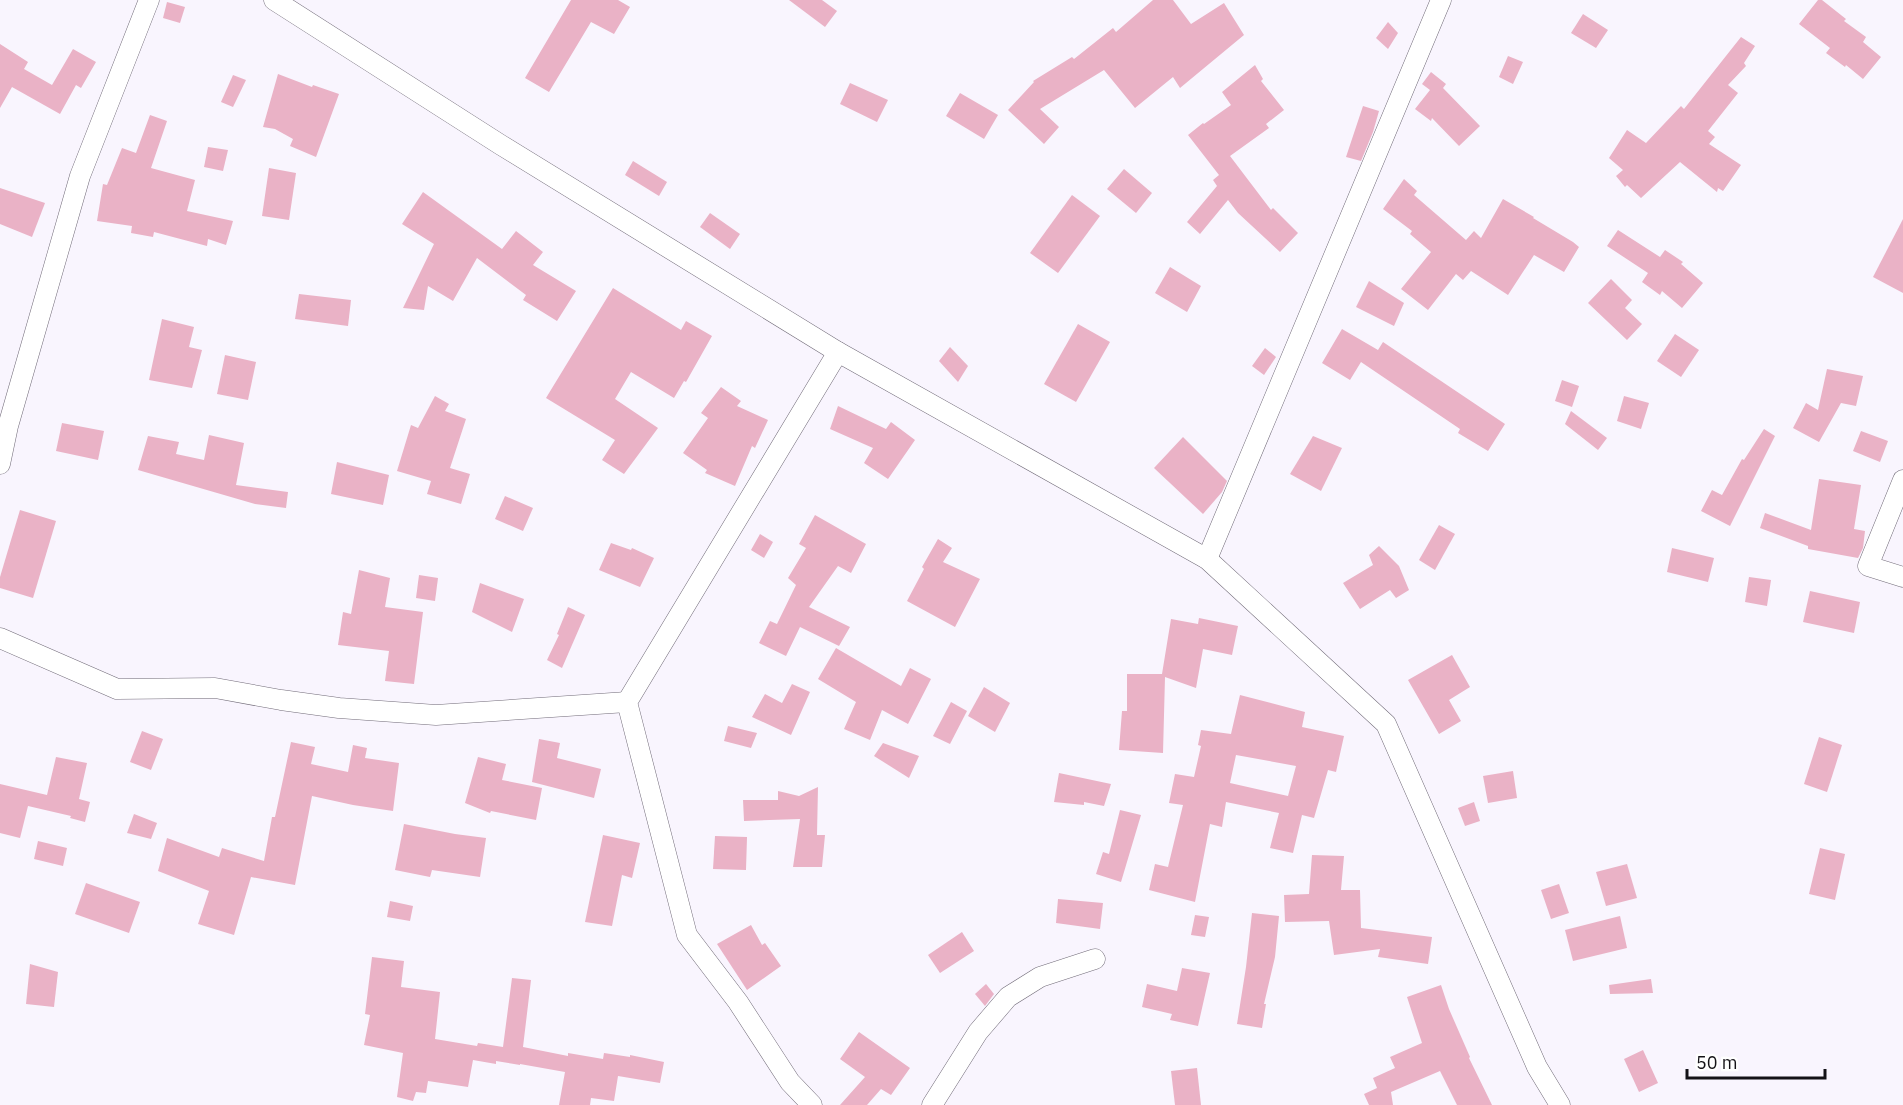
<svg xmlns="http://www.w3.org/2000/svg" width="1903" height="1105" font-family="'IBM Plex Sans',sans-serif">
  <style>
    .building { fill: #eab2c6; fill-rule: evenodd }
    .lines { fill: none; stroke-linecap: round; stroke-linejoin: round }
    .street-casing { stroke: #726c79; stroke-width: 21 }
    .street { stroke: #fff; stroke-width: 20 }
  </style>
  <rect width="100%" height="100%" fill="#f9f5fe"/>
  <g class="building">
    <path d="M571,0h47l12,7 -16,27 -23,-12 -42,70 -24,-14z"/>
    <path d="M789,0h33l15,11 -12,16z"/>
    <path d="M1153,0h20l18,24 33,-21 20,32 -64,53 -7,-11 -38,31 -31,-38 -64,39 19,18 -15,17 -36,-34 26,-28 -1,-1 39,-24 2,2 39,-31 3,4z"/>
    <path d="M1818,0h4l24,19 -2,2 22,16 -3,5 18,15 -18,22 -17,-14 -1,2 -19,-14 4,-5 -31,-24z"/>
    <path d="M167,2l18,5 -5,16 -17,-5z"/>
    <path d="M1583,14l25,16 -12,18 -25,-15z"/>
    <path d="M1388,22l10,11 -10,16 -12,-11z"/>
    <path d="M1741,37l14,9 -11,17 2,3 -18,19 10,8 -30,38 7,6 -6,7 32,21 -18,26 -5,-3 -1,4 -37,-30 -39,36 -14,-13 -2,2 -9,-11 7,-6 -14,-12 18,-28 19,13 35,-37 3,3z"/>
    <path d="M0,44l28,18 -4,7 28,16 21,-36 23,13 -15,26 -5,-3 -16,29 -48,-27 -12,21z"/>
    <path d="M1508,56l15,6 -10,22 -14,-7z"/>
    <path d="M1255,65l8,14 -2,2 23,29 -18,14 3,4 -39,28 41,54 2,-2 25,25 -18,19 -42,-39 -10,-13 -28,34 -13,-12 30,-36 -4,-6 6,-5 -31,-40 15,-12 1,1 27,-19 -9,-13z"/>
    <path d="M1431,72l15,12 -3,4 37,38 -21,20 -27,-28 -1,3 -16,-12 15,-19 -8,-6z"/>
    <path d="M278,74l34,13 1,-2 26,9 -23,63 -26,-11 3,-7 -18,-10 -12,-2z"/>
    <path d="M233,75l13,5 -13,27 -12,-5z"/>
    <path d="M850,83l38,17 -11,22 -37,-18z"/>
    <path d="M960,93l38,22 -14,24 -38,-23z"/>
    <path d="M1363,106l16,5 -6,21 -12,29 -15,-4z"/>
    <path d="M150,115l17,6 -16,47 44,12 -8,31 46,10 -7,24 -18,-6 -1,7 -53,-14 -1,5 -22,-4 1,-7 -35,-5 6,-37 4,1 15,-37 14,5z"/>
    <path d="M208,147l20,3 -5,21 -19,-4z"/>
    <path d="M633,161l34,21 -8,14 -34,-21z"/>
    <path d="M269,168l27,5 -7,47 -27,-4z"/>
    <path d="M1124,169l28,24 -16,20 -29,-24z"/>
    <path d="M1404,179l13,12 -3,4 52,45 8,-9 7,7 22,-39 31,18 -1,1 40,24 6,5 -15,25 -30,-17 -26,40 -37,-24 -8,9 -7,-6 -28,36 -27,-21 30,-37 -21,-18 2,-3 -29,-22z"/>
    <path d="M0,188l45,15 -13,34 -32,-13z"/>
    <path d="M423,192l79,57 14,-18 27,21 -10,13 43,26 -19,30 -34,-21 3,-5 -49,-37 -24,43 -25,-15 -4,24 -21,-2 31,-64 -32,-20z"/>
    <path d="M1072,195l28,21 -42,57 -28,-20z"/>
    <path d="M710,213l30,21 -10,15 -30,-22z"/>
    <path d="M1903,219v74l-30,-16z"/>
    <path d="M1618,230l42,27 5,-7 18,12 -2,2 22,19 -21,25 -20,-17 -2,4 -18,-13 6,-9 -41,-27z"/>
    <path d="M1170,267l31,19 -14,26 -32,-19z"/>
    <path d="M1611,279l21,21 -7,8 17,16 -15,16 -39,-37z"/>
    <path d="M1369,281l35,22 -10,23 -38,-19z"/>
    <path d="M613,288l68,42 5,-9 26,15 -26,46 -2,-1 -10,17 -43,-26 -16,27 43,29 -34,46 -22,-14 13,-20 -69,-42z"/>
    <path d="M299,294l52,6 -3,26 -53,-7z"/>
    <path d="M162,319l32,8 -5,20 13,3 -10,38 -43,-8z"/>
    <path d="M1078,324l32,18 -34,60 -32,-18z"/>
    <path d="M1342,329l36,21 5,-8 122,82 -17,27 -30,-18 2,-4 -99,-67 -11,18 -28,-17z"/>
    <path d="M1675,334l24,16 -18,27 -24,-16z"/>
    <path d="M950,347l18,19 -10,16 -19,-21z"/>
    <path d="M1265,348l11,9 -12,18 -12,-9z"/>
    <path d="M225,355l31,7 -8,38 -31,-6z"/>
    <path d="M1827,369l36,7 -7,30 -15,-3 -22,39 -26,-14 13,-25 12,7z"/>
    <path d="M1562,380l17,6 -7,21 -17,-6z"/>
    <path d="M721,387l20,14 -4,5 31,14 -13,28 -3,-2 -17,40 -30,-13 2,-3 -24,-17 25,-35 -7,-5z"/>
    <path d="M435,396l14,8 -4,7 21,8 -16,49 20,6 -9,30 -34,-10 4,-13 -34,-10 14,-46 7,3z"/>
    <path d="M1624,396l25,7 -8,26 -24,-8z"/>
    <path d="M838,406l48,23 5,-7 24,18 -27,39 -24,-16 9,-15 -43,-19z"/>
    <path d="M1571,411l36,27 -9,12 -33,-26z"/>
    <path d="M62,423l42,8 -6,29 -42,-9z"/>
    <path d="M1764,429l11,7 -45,90 -29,-15 11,-21 10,5 20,-36 2,1z"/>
    <path d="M1861,431l27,10 -8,21 -27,-11z"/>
    <path d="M209,435l35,8 -8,42 52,7 -2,16 -31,-4 -117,-34 10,-34 31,6 -3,12 28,6z"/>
    <path d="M1313,436l29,12 -21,43 -31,-17z"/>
    <path d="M1183,437l44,44 -5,11 -19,22 -49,-46z"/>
    <path d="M337,462l52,13 -6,30 -52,-11z"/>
    <path d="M1819,479l42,6 -7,44 11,2 -2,17 -5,10 -50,-9v-3l-48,-18 5,-15 46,17z"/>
    <path d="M505,496l28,12 -10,23 -28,-12z"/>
    <path d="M20,510l36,11 -23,77 -33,-10v-11z"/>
    <path d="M815,515l51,29 -15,29 -13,-7 -29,41 41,20 -11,19 -39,-19 -14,29 -27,-13 11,-22 7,3 19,-39 -8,-7 18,-30 -7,-4z"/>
    <path d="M1439,525l16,9 -20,36 -16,-10z"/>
    <path d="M760,534l13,8 -9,16 -13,-8z"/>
    <path d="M938,539l14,9 -9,14 37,17 -25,48 -48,-26 17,-32 -2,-2z"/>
    <path d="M611,543l20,7 1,-2 22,10 -14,29 -41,-17z"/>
    <path d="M1379,546l20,20 10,24 -13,8 -6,-8 -30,19 -17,-26 30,-18 -4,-10z"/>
    <path d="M1672,548l42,10 -6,24 -41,-10z"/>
    <path d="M359,570l31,8 -5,29 38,5 -9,72 -29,-3 4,-30 -51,-6 5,-33 8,2z"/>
    <path d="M419,575l19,3 -3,23 -19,-3z"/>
    <path d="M1749,577l22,3 -4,26 -22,-4z"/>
    <path d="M480,583l44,16 -12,33 -40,-20z"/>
    <path d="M1810,591l50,11 -6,31 -51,-11z"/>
    <path d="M568,607l17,8 -23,53 -15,-8 12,-25 -2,-1z"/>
    <path d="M1199,618l39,8 -6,29 -29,-6 -7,39 -31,-11 -2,76 -44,-3 3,-39h5v-37h35l9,-55 27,5z"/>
    <path d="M836,648l65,38 9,-18 21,11 -23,45 -26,-14 -12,30 -26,-11 12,-27 -38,-23z"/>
    <path d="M1452,655l18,32 -21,13 12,21 -22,13 -31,-54z"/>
    <path d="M792,684l18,8 -19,43 -39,-18 13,-23 17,9z"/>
    <path d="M984,687l26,16 -15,29 -27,-16z"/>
    <path d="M1240,695l65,17 -3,15 42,9 -8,36 -8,-2 -14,48 -12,-3 -9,38 -23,-5 9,-35 -53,-11 -4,25 -12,-3 -15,78 -46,-12 6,-26 13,3 15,-62 -14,-2 6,-29 19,3 7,-31 -3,-1 3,-15 30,4zM1236,755l60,11 -8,30 -58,-13z"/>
    <path d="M951,702l16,9 -17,33 -17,-8z"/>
    <path d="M728,726l29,7 -6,15 -27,-7z"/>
    <path d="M142,731l21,8 -12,31 -21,-8z"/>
    <path d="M1819,737l23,8 -15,47 -23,-8z"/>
    <path d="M539,739l21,4 -3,15 44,11 -7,29 -62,-16z"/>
    <path d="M291,742l24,5 -4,17 37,8 5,-27 14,3 -2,10 34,5 -6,48 -40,-6 -41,-9 -17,89 -44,-8 -17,58 -36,-11 11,-33 -51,-20 9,-33 52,19 3,-9 42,13 8,-44h3z"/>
    <path d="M883,743l36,13 -10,22 -35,-22z"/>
    <path d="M56,757l31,6 -8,36 11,3 -5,20 -15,-4 1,-2 -43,-10 -8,32 -20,-5v-49l47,11z"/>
    <path d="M478,757l28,7 -4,16 40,8 -6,32 -45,-9 -1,2 -25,-10z"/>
    <path d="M1513,771l4,27 -29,5 -5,-27z"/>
    <path d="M1059,773l52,11 -7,22 -20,-4v3l-30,-3z"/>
    <path d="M818,787l-1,48h8l-3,32h-29l7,-48 -56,2 -1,-21h35v-9l21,5z"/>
    <path d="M1474,802l6,19 -15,5 -7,-18z"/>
    <path d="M1120,810l21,5 -20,67 -25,-8 7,-22 6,2z"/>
    <path d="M134,814l23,9 -6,16 -24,-6z"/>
    <path d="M404,824l51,10 31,4 -6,39 -48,-7 -2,7 -35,-7z"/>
    <path d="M603,835l37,8 -8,35 -10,-3 -10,51 -27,-4z"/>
    <path d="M715,836l32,1 -1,33 -33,-1z"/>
    <path d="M38,841l29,7 -4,18 -29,-7z"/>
    <path d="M1820,848l25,6 -10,46 -26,-6z"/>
    <path d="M1312,855l32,1 -3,34h19l1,38 71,9 -4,27 -50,-7 2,-8 -46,6 -5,-34 -44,1 -1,-27 25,-1z"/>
    <path d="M1627,864l10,34 -31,8 -10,-34z"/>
    <path d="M86,883l54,19 -11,31 -54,-19z"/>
    <path d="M1559,884l10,29 -18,6 -10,-29z"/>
    <path d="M1058,899l45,4 -3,26 -44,-6z"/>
    <path d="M390,901l23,5 -3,15 -23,-4z"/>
    <path d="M1252,913l27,3 -4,41 -11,47h2l-4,24 -25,-4 9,-57z"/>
    <path d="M1195,915l14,2 -4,20 -14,-2z"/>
    <path d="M1620,916l7,32 -54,13 -8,-31z"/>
    <path d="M751,925l11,20 3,-2 16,23 -34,24 -30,-46z"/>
    <path d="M962,932l12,19 -34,22 -12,-18z"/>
    <path d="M372,957l32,4 -3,26 39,5 -5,47 42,7 1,-3 25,4 9,-69 19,2 -8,67 45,9v-3l35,6 1,-6 26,4v-2l34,7 -4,21 -42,-7 -4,25 -23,-3 -1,7h-31l6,-33 -45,-8v1l-24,-4v3l-23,-4 -5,27 -40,-6 -2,12 -10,-1 -3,9 -16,-4 6,-44 -39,-8 6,-30 -5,-1z"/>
    <path d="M30,964l28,8 -4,35 -28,-3z"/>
    <path d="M1182,968l28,5 -12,53 -28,-6 2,-6 -30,-7 5,-23 30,7z"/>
    <path d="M1651,979l2,14 -43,1 -1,-9z"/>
    <path d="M986,984l8,10 -9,12 -10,-12z"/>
    <path d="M1441,985l8,24 21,48 -1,1 23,47h-35l-17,-34 -49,21 2,13h-24l-5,-11 13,-6 -4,-10 22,-10 -5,-11 32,-14 -15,-46z"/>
    <path d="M859,1032l51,36 -19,27 -10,-6 -14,16h-27l25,-28 -25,-18z"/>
    <path d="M1643,1050l15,33 -19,9 -15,-33z"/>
    <path d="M1197,1068l4,37h-26l-4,-34z"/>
  </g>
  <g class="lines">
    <defs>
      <g id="street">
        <path d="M274,0l227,145 337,207 369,207 179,165 151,343 23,38"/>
        <path d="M0,464l8,-38 72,-250 69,-176"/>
        <path d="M1903,480l-35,86 35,11"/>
        <path d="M1207,559l234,-559"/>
        <path d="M0,638l117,51 98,-1 66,12 58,8 97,7 191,-13"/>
        <path d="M812,1105l-22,-23 -52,-80 -51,-67 -60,-233 211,-350"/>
        <path d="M932,1105l46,-73 30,-35 32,-20 55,-18"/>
      </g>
    </defs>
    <use href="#street" class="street-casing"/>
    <use href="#street" class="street"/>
  </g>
  <path d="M1687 1069v9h138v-9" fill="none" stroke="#141217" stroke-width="3"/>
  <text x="1696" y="1069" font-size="18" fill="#141217" stroke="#ffffff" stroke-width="4.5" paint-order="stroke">50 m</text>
</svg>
